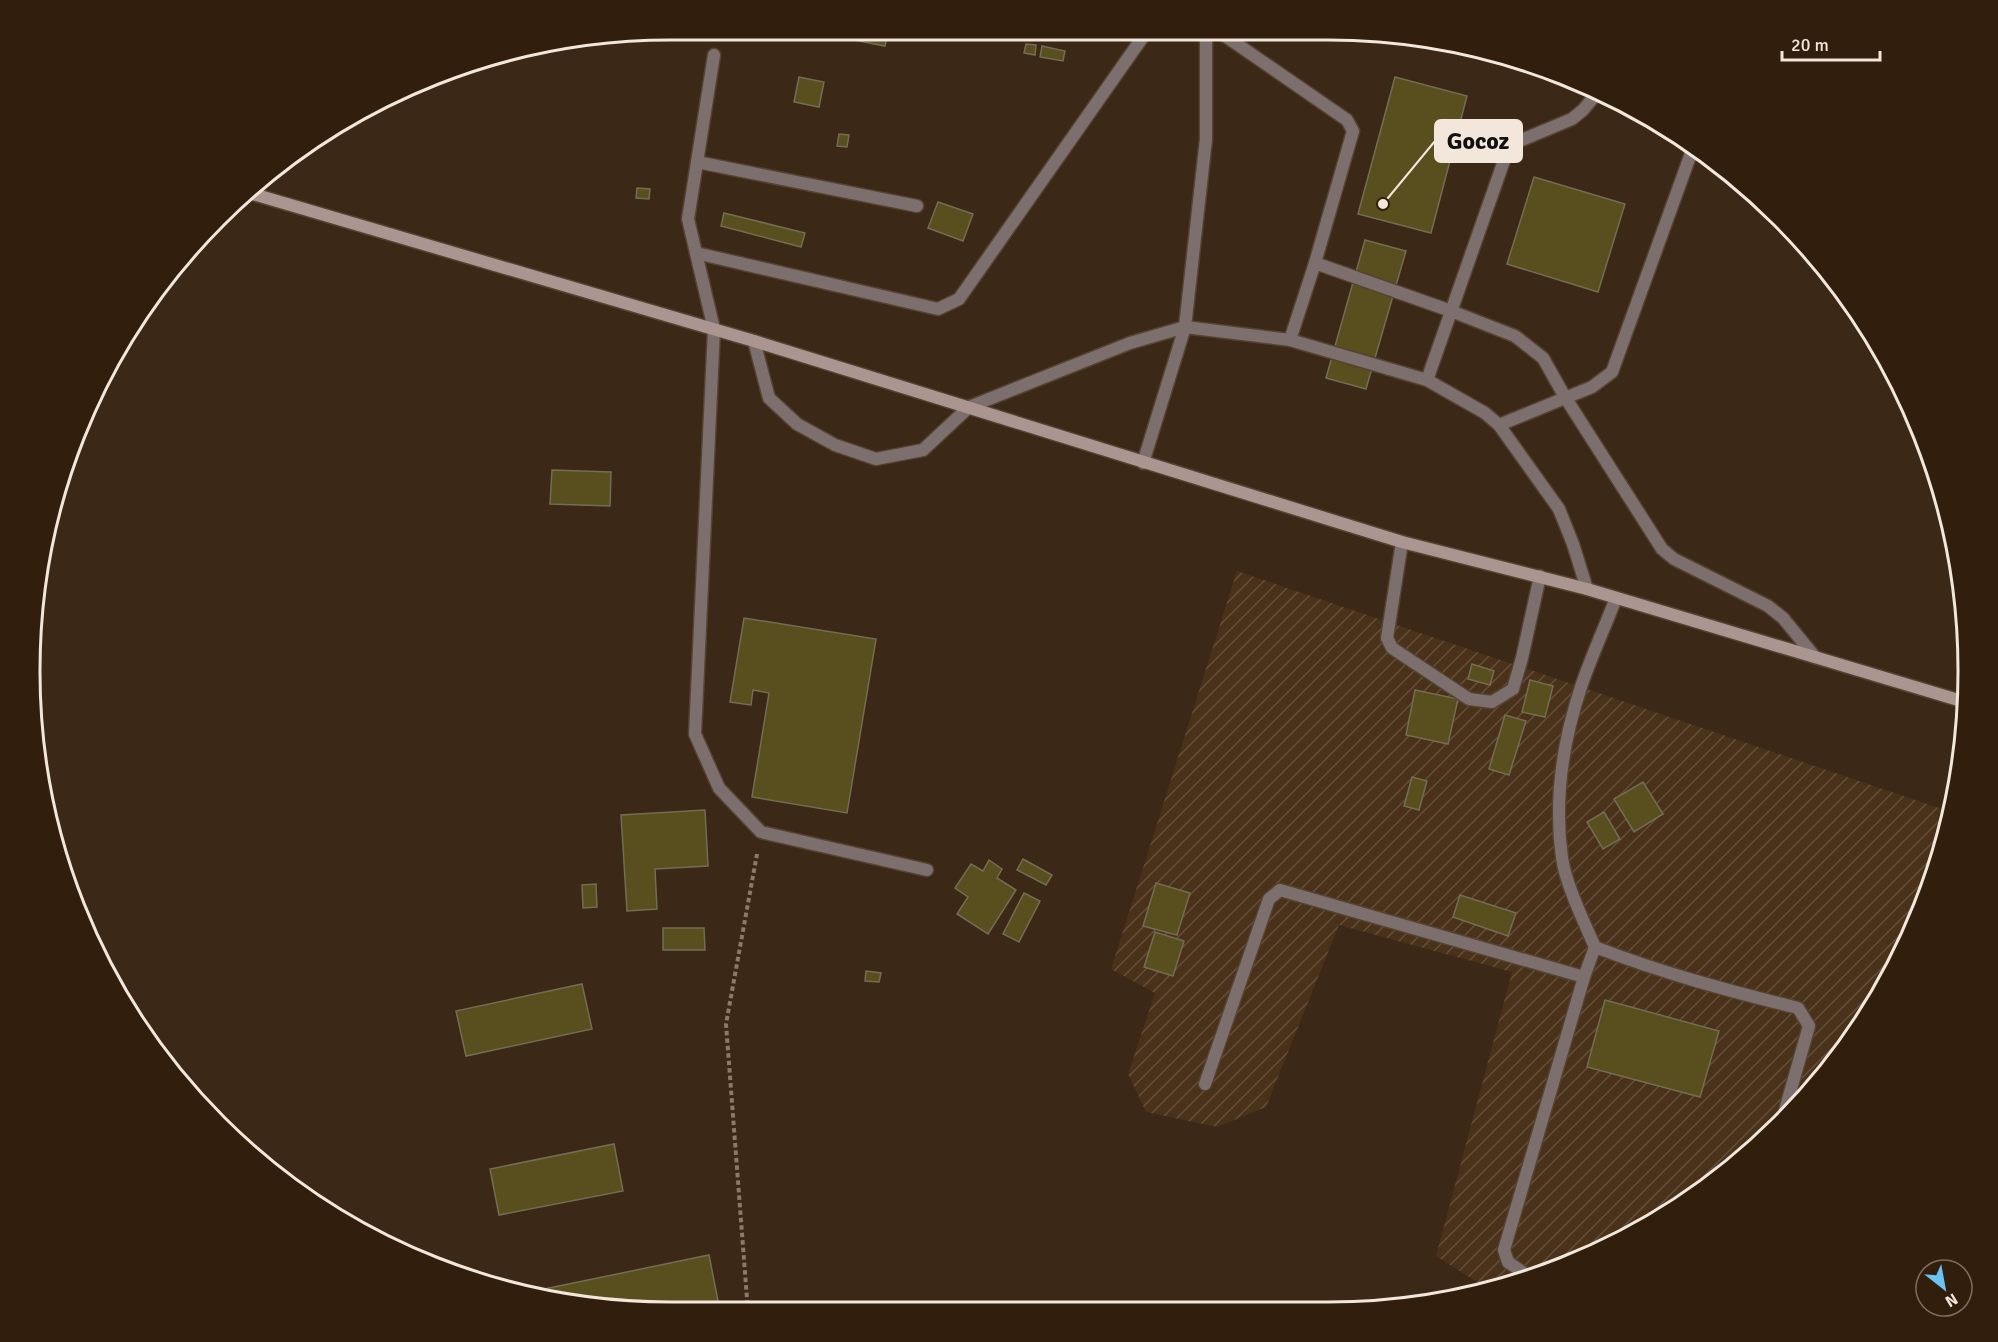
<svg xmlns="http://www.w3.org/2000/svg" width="1998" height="1342" font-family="Signika,sans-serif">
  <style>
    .industrial { fill: url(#industrial-furrows) }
    .building { fill: #594e1d; stroke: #736d53; stroke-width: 1.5 }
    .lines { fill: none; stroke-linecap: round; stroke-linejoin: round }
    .service-casing { stroke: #554332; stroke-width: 15 }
    .secondary-casing { stroke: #554332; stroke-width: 15 }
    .path { stroke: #8a7a6b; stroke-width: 4; stroke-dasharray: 4.5 3; stroke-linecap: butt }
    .service { stroke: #7d6f6d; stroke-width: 12 }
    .secondary { stroke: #ab9591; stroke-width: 12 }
    .rim { fill: none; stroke: #f3e6db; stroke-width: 3 }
    .leader { fill: none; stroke: #f3e6db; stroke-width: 2 }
    .callout-dot { fill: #f3e6db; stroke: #311e0d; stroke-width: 2 }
    .callout { fill: #f3e6db; stroke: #f3e6db; stroke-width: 2 }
    .callout-label { font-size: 24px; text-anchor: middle; font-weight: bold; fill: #111 }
  </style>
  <defs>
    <pattern id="industrial-furrows" width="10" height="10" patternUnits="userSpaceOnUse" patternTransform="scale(1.5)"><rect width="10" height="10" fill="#49311a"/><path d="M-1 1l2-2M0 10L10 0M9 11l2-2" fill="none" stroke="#644f3b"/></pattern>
  </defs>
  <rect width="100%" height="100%" fill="#3b2817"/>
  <path class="industrial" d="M1237,571l714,241 -32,104 -59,111 -80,97 -97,80 -110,59 -85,26 -52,-33 76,-284 -173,-47 -73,182 -49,20 -71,-15 -18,-38 27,-81 -44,-24z"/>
  <g class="building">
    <path d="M888,33l-3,13 -61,-12z"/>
    <path d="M1026,44l10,1 -1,10 -11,-2z"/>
    <path d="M1042,46l23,5 -2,10 -23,-4z"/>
    <path d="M799,77l25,5 -5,25 -25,-5z"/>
    <path d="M1395,77l72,19 -36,137 -73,-19z"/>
    <path d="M839,134l10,1 -2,12 -10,-1z"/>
    <path d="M1534,177l91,27 -27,88 -91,-28z"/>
    <path d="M637,188l13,1 -1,10 -13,-1z"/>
    <path d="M938,202l35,12 -10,27 -35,-13z"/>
    <path d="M724,213l81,20 -4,14 -80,-21z"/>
    <path d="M1365,240l41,11 -40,138 -40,-11z"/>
    <path d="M552,470l59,2 -1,34 -60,-2z"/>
    <path d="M744,618l132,21 -29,174 -95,-16 17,-104 -16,-3 -2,15 -21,-3z"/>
    <path d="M1472,664l22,7 -4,14 -22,-6z"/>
    <path d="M1530,680l23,6 -8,31 -23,-5z"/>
    <path d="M1415,690l43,9 -10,45 -42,-9z"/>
    <path d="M1505,715l21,6 -17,54 -20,-6z"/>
    <path d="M1412,777l15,4 -8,29 -15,-4z"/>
    <path d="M1643,782l20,32 -29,18 -20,-33z"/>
    <path d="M705,810l3,56 -53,3 2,40 -30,2 -6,-96z"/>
    <path d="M1604,812l16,27 -17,10 -16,-27z"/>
    <path d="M1023,859l29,16 -6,10 -29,-15z"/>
    <path d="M989,860l13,9 -5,9 19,12 -28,44 -31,-20 11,-17 -13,-9 16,-24 12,7z"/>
    <path d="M1156,883l34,10 -13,42 -34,-9z"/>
    <path d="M596,884l1,23 -14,1 -1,-23z"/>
    <path d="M1024,893l16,8 -21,41 -16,-8z"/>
    <path d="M1460,895l56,18 -8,23 -55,-19z"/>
    <path d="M663,928h41l1,22h-42z"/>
    <path d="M1155,932l29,9 -11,35 -29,-9z"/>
    <path d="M866,971l15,2 -2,9 -14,-1z"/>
    <path d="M582,984l10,45 -126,27 -10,-45z"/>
    <path d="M1605,1000l114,31 -19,66 -113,-30z"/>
    <path d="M614,1144l9,47 -124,24 -9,-46z"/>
    <path d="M709,1255l11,56 -3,1h-46l-125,-12 -21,-7z"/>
  </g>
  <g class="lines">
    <defs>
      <g id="service">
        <path d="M1218,31l129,89 6,11 -38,132"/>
        <path d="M697,162l220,44"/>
        <path d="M696,253l-8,-34 26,-164"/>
        <path d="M1290,340l137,40 58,33 14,12 60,84 14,35 14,45"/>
        <path d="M754,341l15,57 28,26 38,21 41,14 47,-9 46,-43 161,-64 55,-16 21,-188v-108"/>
        <path d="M1427,380l79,-225 11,-13 55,-23 11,-9 15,-18"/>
        <path d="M1499,425l93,-38 20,-15 81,-224"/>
        <path d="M1143,463l42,-136 105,13 25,-77 136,48 64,25 28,22 22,39 97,152 12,10 94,47 15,12 32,39"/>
        <path d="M1402,542l-15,96 5,10 77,51 23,3 21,-13 9,-31 18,-82"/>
        <path d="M927,870l-166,-38 -42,-44 -24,-54 19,-405 -18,-76 242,56 21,-10 188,-268"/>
        <path d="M1595,947c-11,-25 -29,-62 -33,-89 -8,-57 1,-117 19,-171 10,-30 24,-60 35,-89"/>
        <path d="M1205,1084l64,-185 11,-9 304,87"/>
        <path d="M1528,1276l-20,-14 -4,-12 80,-273 11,-30c67,26 134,44 203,61l11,18 -28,98"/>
      </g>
      <path id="secondary" d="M246,192l508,149 648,201 185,47 378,113"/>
    </defs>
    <use href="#service" class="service-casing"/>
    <use href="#secondary" class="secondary-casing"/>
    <path class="path" d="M748,1312l-22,-288 31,-170"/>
    <use href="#service" class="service"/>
    <use href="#secondary" class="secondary"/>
  </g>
  <path d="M0 0H1998V1342H0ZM670 40H1328A630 630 0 0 1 1958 670V672A630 630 0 0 1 1328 1302H670A630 630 0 0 1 40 672V670A630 630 0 0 1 670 40Z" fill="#311e0d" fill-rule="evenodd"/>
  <path class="rim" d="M670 40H1328A630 630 0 0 1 1958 670V672A630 630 0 0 1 1328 1302H670A630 630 0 0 1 40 672V670A630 630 0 0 1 670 40Z"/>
  <path class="leader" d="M1383 204L1435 141"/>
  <circle class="callout-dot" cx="1383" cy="204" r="6"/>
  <rect class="callout" x="1435" y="120" width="87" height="42" rx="6"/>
  <g class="callout-label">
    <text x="1478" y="149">Gocoz</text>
  </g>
  <g transform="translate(1944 1288) rotate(149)"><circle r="28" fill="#311e0d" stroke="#7f6e5f" stroke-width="1.5"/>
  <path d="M0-4.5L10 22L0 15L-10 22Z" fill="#6ac3f1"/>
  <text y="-9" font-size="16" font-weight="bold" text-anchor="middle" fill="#f3e6db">N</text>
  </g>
  <path d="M1782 51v9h98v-9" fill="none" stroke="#f3e6db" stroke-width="3"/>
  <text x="1791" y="51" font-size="18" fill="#f3e6db" stroke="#311e0d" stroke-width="4.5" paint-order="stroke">20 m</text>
</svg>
